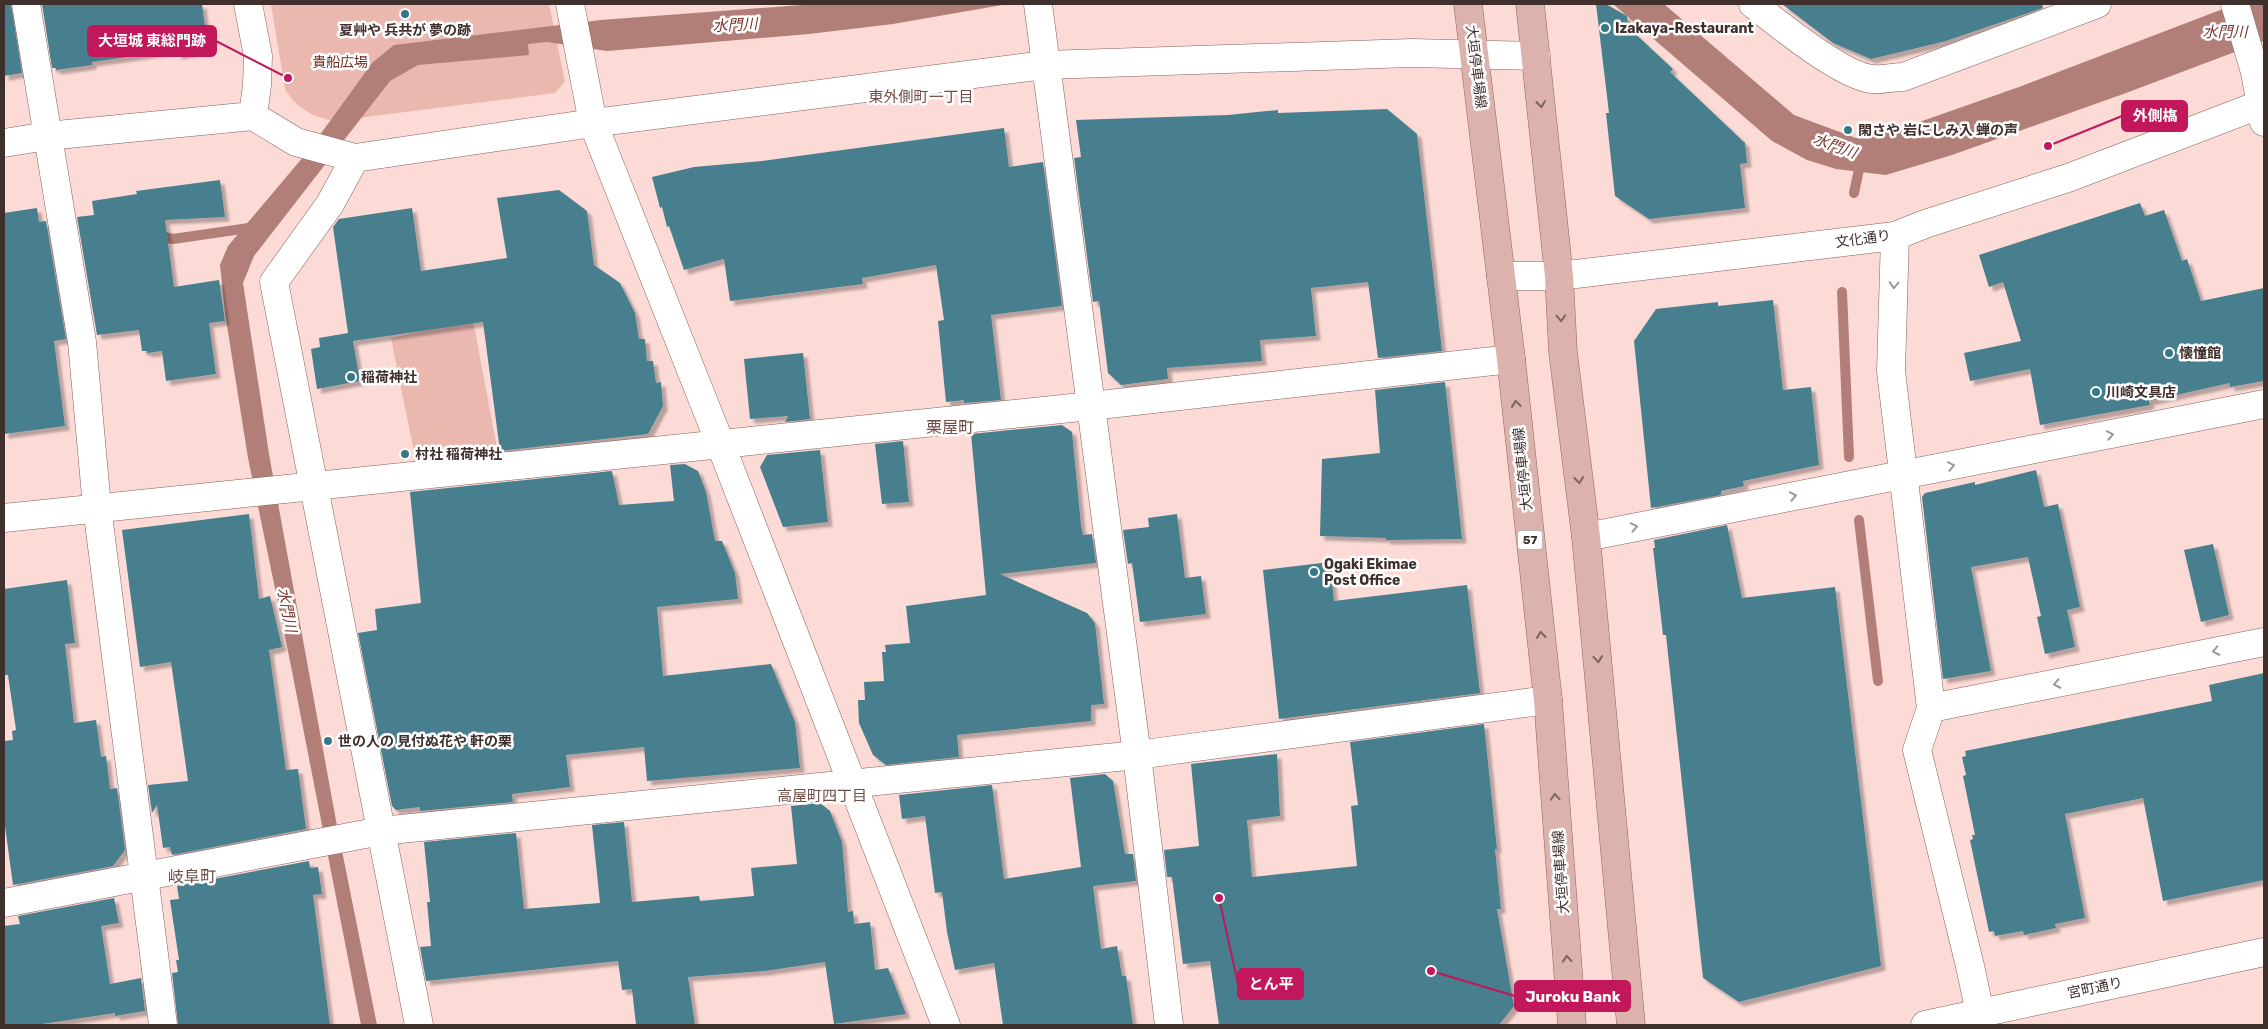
<svg xmlns="http://www.w3.org/2000/svg" width="2268" height="1029" font-family="Rubik,'Noto Sans JP',sans-serif">
  <style>
    .green { fill: #ebb8b0 }
    .water { fill: #b27f78 }
    .lines { fill: none; stroke-linecap: round; stroke-linejoin: round }
    .stream { stroke: #b27f78; stroke-width: 10 }
    .building { fill: #467f8f; filter: url(#shadow) }
    .minor-casing { stroke: #85605b; stroke-width: 29 }
    .major-casing { stroke: #96625c; stroke-width: 29 }
    .minor { stroke: #fff; stroke-width: 28 }
    .major { stroke: #dcb2ac; stroke-width: 28 }
    .oneway { stroke: #7e6360 }
    .oneway2 { stroke: #9f9796 }
    .poi-dot { fill: #367889; stroke: #fff; stroke-width: 2 }
    .labels { text-anchor: middle; dominant-baseline: central; stroke-width: 5; stroke-linejoin: round; paint-order: stroke }
    .shield { fill: #fff; stroke: #796d6c; stroke-width: 1 }
    .shield-label { font-size: 12px; font-weight: bold; fill: #3f2f2d }
    .poi-label { font-size: 14px; font-weight: bold; fill: #3f2f2d; stroke: #fff; text-anchor: start }
    .park-label { font-size: 14px; fill: #6f2d26; stroke: #fff }
    .street-label { font-size: 14px; fill: #3f2f2d; stroke: #fff }
    .water-label { font-size: 15px; font-style: italic; fill: #7a3730; stroke: #fff }
    .neighbourhood-label { font-size: 15px; fill: #714d48; stroke: #fff }
    .quarter-label { font-size: 16px; fill: #714d48; stroke: #fff }
    .leader { fill: none; stroke: #c2185b; stroke-width: 2 }
    .callout-dot { fill: #c2185b; stroke: #fff; stroke-width: 2 }
    .callout { fill: #c2185b; stroke: #c2185b; stroke-width: 2 }
    .callout-label { font-size: 15px; text-anchor: middle; font-weight: bold; fill: #fff }
  </style>
  <defs>
    <filter id="shadow"><feDropShadow dx="4.5" dy="4.5" stdDeviation="1" flood-color="#0004"/></filter>
  </defs>
  <rect width="100%" height="100%" fill="#fcdad5"/>
  <g class="green">
    <path d="M271,4h278l16,78 -10,11 -221,28c-21,-4 -38,-13 -49,-32z"/>
    <path d="M473,320l24,128 -82,9 -24,-119z"/>
  </g>
  <g class="water">
    <path d="M815,4h193l-115,20 -84,10 -202,17 -60,-9 -19,2 1,11 -111,10 -28,16 -136,175 -11,27 26,171 68,372 40,199h-16l-71,-364 -42,-203 -23,-145 -5,-48 8,-19 81,-96 63,-87 22,-18 207,-25z"/>
    <path d="M1613,4h51l130,111 62,23 52,-12 111,-39 217,-83h28v37l-138,52 -174,62 -66,20 -50,-6 -29,-9 -35,-19z"/>
  </g>
  <g class="lines">
    <g class="stream">
      <path d="M1854,193l7,-33"/>
      <path d="M154,235l19,4 83,-12"/>
      <path d="M1842,292l7,165"/>
      <path d="M1859,520l19,161"/>
    </g>
  </g>
  <g class="building">
    <path d="M4,4h7l11,69 -18,3z"/>
    <path d="M42,4h160l6,46 -31,5v-5l-85,12v3l-36,5v-2h-4z"/>
    <path d="M1596,4h10l21,12 1,11 45,42 -3,3 75,71 2,20 -7,1 5,44 -96,11 -34,-23 -9,-83h3z"/>
    <path d="M1782,4h260l1,4 -97,33 -75,18 -38,-16z"/>
    <path d="M1387,109l30,25 25,217 -64,7 -10,-76 -57,6 5,48 -56,4 2,21 -95,7 1,11 -47,6 -13,-12 -9,-72 -6,1 -19,-144 7,-1 -5,-37 152,-5 50,-5v3z"/>
    <path d="M1004,128l5,39 34,-5 19,144 -71,9 10,85 -37,3v-3l-18,2 -8,-81 6,-1 -8,-55 -74,13 1,6 -133,17 -6,-42 -40,11 -15,-44 -2,1 -5,-20 -2,1 -8,-31 42,-10 68,-6z"/>
    <path d="M220,180l5,37 -60,3 9,67 45,-7 6,41 -16,2 7,51 -50,7 -4,-30 -15,2v-2h-5l-3,-21 -42,5 -20,-118 17,-2 -2,-14 45,-7 -1,-3z"/>
    <path d="M559,190l28,21 7,54 26,18 15,30 4,26h6l2,22h6l3,22 5,-1 2,24 -15,28 -148,17 -17,-129 -130,19 7,40 -43,8 -6,-40 9,-2 -1,-9 29,-5 -15,-106 6,-8 73,-11 9,63 86,-13 -10,-60z"/>
    <path d="M2140,203l5,13 19,-6 18,51 5,-2 14,42 63,-13v93l-34,6v-4l-81,18 1,4 -110,20 -10,-56 -60,12 -6,-28 57,-12 -18,-59 -14,5 -10,-32z"/>
    <path d="M37,208l2,14 7,-1 20,118 -12,2 11,85 -61,8v-221z"/>
    <path d="M1773,300l10,90 28,-3 8,78 -76,16 1,5 -23,5v4l-70,13 -17,-167 22,-32 62,-7v4z"/>
    <path d="M803,353l7,66 -25,3 3,-6 -38,3 -6,-60z"/>
    <path d="M1445,382l17,157 -76,1v-2l-66,-2 2,-77 58,-6 -5,-63z"/>
    <path d="M1062,425l10,7 9,93 2,10 9,-1 4,29 -96,11 87,39 8,10 9,81 -13,1v16l-134,14 2,22 -73,8 -13,-10 -14,-32 -1,-23h7l-1,-18 20,-1 -2,-29h4l-1,-7 25,-2 -4,-37 80,-11 -15,-161z"/>
    <path d="M903,441l6,61 -27,2 -7,-60z"/>
    <path d="M820,450l8,72 -45,5 -23,-60 7,-12z"/>
    <path d="M685,464l13,7 8,21 9,49h7l13,32 3,26 -81,8 6,69 108,-12 24,58 5,46 -153,13 -3,-34 -78,8 4,32 -58,7 1,8 -93,9v-4l-24,3 -4,-4 -34,-173 19,-3 -2,-21 46,-6 -11,-111 202,-21 7,34 55,-4 -4,-36z"/>
    <path d="M2036,470l8,37 14,-3 22,103 -13,3 8,37 -30,7 -8,-37 4,-1 -13,-59 -57,10 20,104 -48,8 -21,-182 3,-4 50,-11v3z"/>
    <path d="M249,514l10,85 11,-3 12,51 -13,3 17,120 12,-1 8,60 -134,26 -2,-8 -7,1 -6,-43 -5,8 -4,-28 40,-4 -17,-119 -31,5 -18,-137z"/>
    <path d="M1177,514l8,64 16,-2 5,38 -66,8 -8,-59 -4,1 -5,-34 26,-3 -1,-9z"/>
    <path d="M1727,525l15,73 93,-11 46,379 -142,36 -36,-24 -37,-343h-3l-10,-87h2l-1,-8z"/>
    <path d="M2213,544l16,71 -28,7 -17,-72z"/>
    <path d="M1330,562l4,39 133,-16 13,108 -201,26 -16,-149z"/>
    <path d="M67,580l8,63 -10,1 9,79 22,-3 5,37 5,-1 4,33 7,-1 8,62 -12,16 -100,19 -9,-66v-78l9,-1 -1,-9 4,-1 -8,-55h-4v-86z"/>
    <path d="M2264,673v207l-101,21 -20,-103 -78,16 20,104 -30,6 1,4 -32,7 -1,-4 -28,5 -1,-5 -5,1 -19,-92 3,-1 -1,-4h3l-12,-59 3,-1 -4,-18 4,-1 -1,-5 247,-50 -3,-16z"/>
    <path d="M1484,724l13,125h-2l6,60h-4l17,97 -15,19h-280l-9,-64 -27,3 -11,-87h-5l-3,-27 35,-4 -8,-82 86,-10 3,62 -33,4 5,57 105,-11 -6,-60 7,-1 -8,-63z"/>
    <path d="M1105,774l8,7 12,73h8l3,27 -43,5 8,63 16,-3 5,30h4l7,49h-130l-9,-62 -39,7 -8,-38 -5,-40 -7,1 -10,-77 -23,3 -3,-24 93,-10 12,94 77,-12 -11,-89z"/>
    <path d="M820,803l10,8 12,31 6,70 5,-1 1,13 16,-2 5,48 13,-2 18,46 -72,10 -9,-62 -60,9 -77,6 7,48h-59l-4,-36 -10,1 -4,-29 -192,20 -6,-34 11,-1 -4,-44h3l-6,-60 92,-9 8,76 76,-6 -8,-78 32,-3 8,80 67,-6 1,5 54,-5 -3,-28 46,-4 -6,-58z"/>
    <path d="M309,861l1,7 8,-1 4,27 -9,1 17,130h-152l-6,-52 6,-1 -2,-12h3l-9,-60 9,-1 -2,-13z"/>
    <path d="M114,898l5,25 -18,3 9,58 31,-6 4,33 -30,5v-3l-79,12h-32v-99l16,-2 -2,-8z"/>
  </g>
  <g class="lines">
    <defs>
      <g id="minor">
        <path d="M26,4l56,338 15,165 66,518"/>
        <path d="M248,4l10,52 -1,29 -4,31"/>
        <path d="M570,4l23,119 127,320 226,582"/>
        <path d="M1038,4l99,751 32,270"/>
        <path d="M1753,4c25,20 89,72 119,75 10,1 21,-2 31,-2l194,-73"/>
        <path d="M2235,4l20,68 9,50"/>
        <path d="M4,143l43,-7 206,-20 43,26 59,16 238,-35 452,-58 367,-12 124,3"/>
        <path d="M355,158l-25,46 -56,78 145,743"/>
        <path d="M1895,236l-4,135 40,337 -14,42 53,216 10,47"/>
        <path d="M1501,276h58l336,-40 30,-12 143,-46 196,-75"/>
        <path d="M4,518l1087,-112 420,-47"/>
        <path d="M1586,537l678,-133"/>
        <path d="M1931,708l333,-66"/>
        <path d="M4,903l377,-72 756,-76 411,-55"/>
        <path d="M1925,1025l339,-73"/>
      </g>
      <g id="major">
        <path d="M1468,4l43,355 37,341 24,325"/>
        <path d="M1530,4l29,272 4,76 23,185 45,488"/>
      </g>
    </defs>
    <use href="#minor" class="minor-casing"/>
    <use href="#major" class="major-casing"/>
    <use href="#minor" class="minor"/>
    <use href="#major" class="major"/>
  </g>
  <defs><path id="oneway-chevron" d="M-2-3.5L2.5 0L-2 3.5" fill="none" stroke-width="1.6" stroke-linecap="round" stroke-linejoin="round" transform="scale(1.25)"/></defs>
  <g class="oneway">
    <use href="#oneway-chevron" transform="translate(1541 104) rotate(84)"/>
    <use href="#oneway-chevron" transform="translate(1561 318) rotate(87)"/>
    <use href="#oneway-chevron" transform="translate(1516 404) rotate(-96)"/>
    <use href="#oneway-chevron" transform="translate(1579 480) rotate(83)"/>
    <use href="#oneway-chevron" transform="translate(1541 635) rotate(-96)"/>
    <use href="#oneway-chevron" transform="translate(1598 659) rotate(85)"/>
    <use href="#oneway-chevron" transform="translate(1555 797) rotate(-94)"/>
    <use href="#oneway-chevron" transform="translate(1567 959) rotate(-94)"/>
  </g>
  <g class="oneway2">
    <use href="#oneway-chevron" transform="translate(1894 285) rotate(92)"/>
    <use href="#oneway-chevron" transform="translate(2110 435) rotate(-11)"/>
    <use href="#oneway-chevron" transform="translate(1951 466) rotate(-11)"/>
    <use href="#oneway-chevron" transform="translate(1793 496) rotate(-11)"/>
    <use href="#oneway-chevron" transform="translate(1634 527) rotate(-11)"/>
    <use href="#oneway-chevron" transform="translate(2216 651) rotate(168)"/>
    <use href="#oneway-chevron" transform="translate(2057 684) rotate(168)"/>
  </g>
  <g class="poi-dot">
    <circle cx="405" cy="14" r="5"/>
    <circle cx="1605" cy="28" r="5"/>
    <circle cx="1848" cy="130" r="5"/>
    <circle cx="2169" cy="353" r="5"/>
    <circle cx="351" cy="377" r="5"/>
    <circle cx="2096" cy="392" r="5"/>
    <circle cx="405" cy="454" r="5"/>
    <circle cx="1314" cy="572" r="5"/>
    <circle cx="328" cy="741" r="5"/>
  </g>
  <g class="labels">
    <rect class="shield" x="1517.5" y="530.5" width="25" height="19" rx="4"/>
    <g class="shield-label">
      <text x="1530" y="540">57</text>
    </g>
    <g class="poi-label">
      <text x="1615" y="28">Izakaya-Restaurant</text>
      <text x="405" y="30" text-anchor="middle">夏艸や 兵共が 夢の跡</text>
      <text x="1858" y="130">閑さや 岩にしみ入 蝉の声</text>
      <text x="2179" y="353">懐憧館</text>
      <text x="361" y="377">稲荷神社</text>
      <text x="2106" y="392">川崎文具店</text>
      <text x="415" y="454">村社 稲荷神社</text>
      <text x="1324" y="564">Ogaki Ekimae<tspan x="1324" dy="16">Post Office</tspan></text>
      <text x="338" y="741">世の人の 見付ぬ花や 軒の栗</text>
    </g>
    <g class="park-label">
      <text x="340" y="62">貴船広場</text>
    </g>
    <g class="street-label">
      <text transform="translate(1476 67) rotate(83)">大垣停車場線</text>
      <text transform="translate(1863 239) rotate(-8)">文化通り</text>
      <text transform="translate(1523 469) rotate(-96)">大垣停車場線</text>
      <text transform="translate(1561 872) rotate(-94)">大垣停車場線</text>
      <text transform="translate(2095 988) rotate(-12)">宮町通り</text>
    </g>
    <g class="water-label">
      <text transform="translate(735 25) rotate(-3)">水門川</text>
      <text x="2225" y="32">水門川</text>
      <text transform="translate(1835 146) rotate(20)">水門川</text>
      <text transform="translate(287 610) rotate(79)">水門川</text>
    </g>
    <g class="neighbourhood-label">
      <text x="921" y="97">東外側町一丁目</text>
      <text x="822" y="796">高屋町四丁目</text>
    </g>
    <g class="quarter-label">
      <text x="950" y="427">栗屋町</text>
      <text x="192" y="876">岐阜町</text>
    </g>
  </g>
  <path class="leader" d="M288 78L216 41M2048 146L2122 116M1219 898L1238 984M1431 971L1515 996"/>
  <g class="callout-dot">
    <circle cx="288" cy="78" r="5"/>
    <circle cx="2048" cy="146" r="5"/>
    <circle cx="1219" cy="898" r="5"/>
    <circle cx="1431" cy="971" r="5"/>
  </g>
  <g class="callout">
    <rect x="88" y="26" width="128" height="30" rx="5"/>
    <rect x="2122" y="101" width="65" height="30" rx="5"/>
    <rect x="1238" y="969" width="65" height="30" rx="5"/>
    <rect x="1515" y="981" width="115" height="30" rx="5"/>
  </g>
  <g class="callout-label">
    <text x="152" y="46">大垣城 東総門跡</text>
    <text x="2155" y="121">外側𣘺</text>
    <text x="1271" y="989">とん平</text>
    <text x="1573" y="1002">Juroku Bank</text>
  </g>
  <rect width="2268" height="1029" fill="none" stroke="#3f2f2d" stroke-width="10"/>
</svg>
